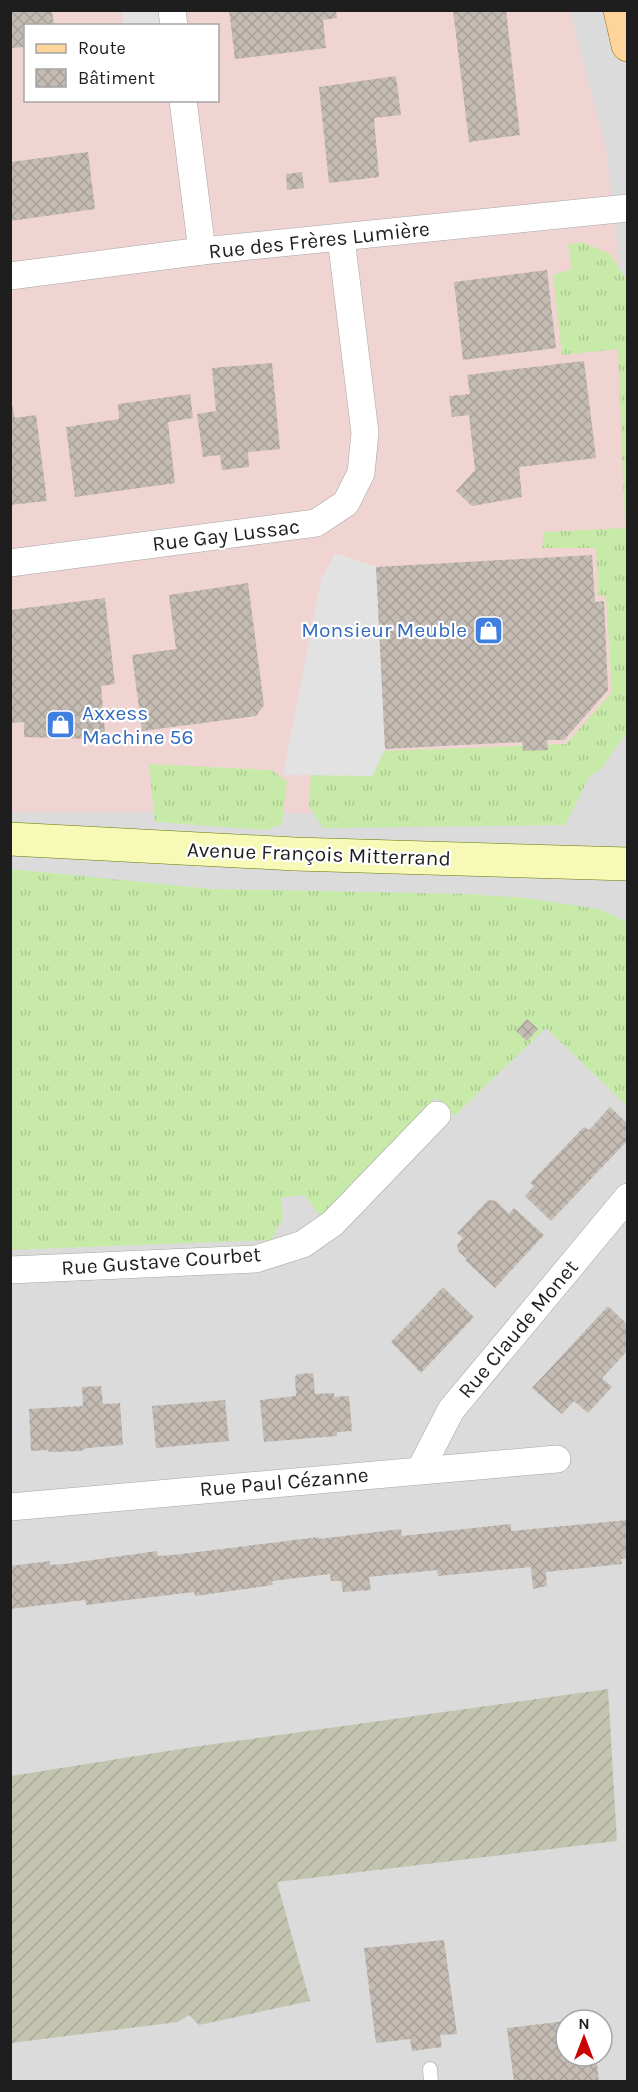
<svg xmlns="http://www.w3.org/2000/svg" width="638" height="2092" font-family="Karla,sans-serif">
  <style>
    .residential { fill: #dcdbdb; fill-rule: evenodd }
    .commercial { fill: #f0d4d2; fill-rule: evenodd }
    .construction { fill: url(#construction-furrows) }
    .grass { fill: url(#grass-tufts) }
    .parking { fill: #e2e2e2 }
    .building { fill: url(#building-cross-hatch) }
    .lines { fill: none; stroke-linecap: round; stroke-linejoin: round }
    .service-casing { stroke: #a5a5a5; stroke-width: 15 }
    .minor-casing { stroke: #a5a5a5; stroke-width: 28 }
    .secondary-casing { stroke: #687703; stroke-width: 34 }
    .primary-casing { stroke: #986900; stroke-width: 34 }
    .service { stroke: #fff; stroke-width: 14 }
    .minor { stroke: #fff; stroke-width: 27 }
    .secondary { stroke: #f6fab6; stroke-width: 33 }
    .primary { stroke: #fdd59b; stroke-width: 33 }
    .labels { text-anchor: middle; dominant-baseline: central; stroke-width: 4.5; stroke-linejoin: round; paint-order: stroke }
    .street-label { font-size: 21px; fill: #1e1e1e; stroke: #fff }
    .shop-label { font-size: 21px; fill: #366cbe; stroke: #fff; text-anchor: end }
  </style>
  <defs>
    <pattern id="construction-furrows" width="10" height="10" patternUnits="userSpaceOnUse" patternTransform="scale(1.5)"><rect width="10" height="10" fill="#c3c4af"/><path d="M-1 1l2-2M0 10L10 0M9 11l2-2" fill="none" stroke="#a7a896"/></pattern>
    <pattern id="grass-tufts" width="24" height="20" patternUnits="userSpaceOnUse" patternTransform="scale(1.5)"><rect width="24" height="20" fill="#c7eaa8"/><path d="M3 7l-1-3M5 7V3M7 7l1-3M15 17l-1-3M17 17v-4M19 17l1-3" fill="none" stroke="#aac890"/></pattern>
    <pattern id="building-cross-hatch" width="8" height="8" patternUnits="userSpaceOnUse" patternTransform="scale(1.5)"><rect width="8" height="8" fill="#c4bbb3"/><path d="M0 0l8 8M0 8l8-8" fill="none" stroke="#a8a09a"/></pattern>
  </defs>
  <rect width="100%" height="100%" fill="#efece4"/>
  <path class="residential" d="M11,11h616v2070h-616zM26,26h192v74h-192zM566,2020h36v36h-36z"/>
  <path class="commercial" d="M11,11h559l36,139 19,161 3,400 -71,103 -546,-2zM26,26h192v74h-192z"/>
  <path class="construction" d="M608,1689l9,152 -340,41 33,119 -111,24 -10,-10 -11,7 -167,21v-267l182,-29z"/>
  <g class="grass">
    <path d="M582,242l28,12 18,29 -1,449 -26,37 -12,8 -24,48 -242,3 -14,-21 2,-34 62,1 11,-23 182,-7 46,-52 -6,-96 -8,-1 -2,-47h-54l2,-16 81,-4 -7,-179 -56,6 -9,-80 19,-6 -4,-25z"/>
    <path d="M149,764l122,6 16,11 -5,43 -15,6 -112,-8z"/>
    <path d="M10,869l201,20 256,5 59,4 73,11 28,13v184l-81,-78 -92,88 -18,-19 -116,119 -16,-21 -23,3 2,20 -12,22 -260,10z"/>
  </g>
  <g class="parking">
    <path d="M122,11h50l2,14h-51z"/>
    <path d="M335,553l41,14 9,182 -13,27 -89,-1 38,-195z"/>
  </g>
  <g class="building">
    <path d="M10,10h42l2,16h-28v21l-16,1z"/>
    <path d="M229,10h107l1,8 -14,2 3,28 -91,11z"/>
    <path d="M453,10h53l14,125 -51,7z"/>
    <path d="M396,76l5,39 -27,3 5,59 -50,6 -10,-96z"/>
    <path d="M88,152l7,57 -85,12v-59z"/>
    <path d="M302,172l2,16 -17,2 -1,-16z"/>
    <path d="M547,270l9,78 -93,12 -9,-78z"/>
    <path d="M584,361l12,97 -77,9 3,30 -50,9 -16,-15 19,-21 -6,-55 -17,2 -3,-21 21,-2 -3,-19z"/>
    <path d="M272,363l8,86 -32,3 1,15 -27,3 -2,-15 -17,2 -6,-43 19,-3 -4,-43z"/>
    <path d="M190,394l3,24 -25,4 7,61 -100,14 -9,-70 53,-8 -1,-15z"/>
    <path d="M10,395l5,23 21,-3 11,86 -37,4z"/>
    <path d="M592,555l3,47 9,-1 4,89 -44,50h-17l1,10 -25,1 -1,-9 -137,7 -9,-182z"/>
    <path d="M248,583l16,122 -8,11 -114,15 -10,-76 44,-6 -7,-54z"/>
    <path d="M105,598l10,86 -14,2 4,47 -16,6 -65,-2v-15l-14,1v-113z"/>
    <path d="M527,1019l11,10 -11,12 -11,-10z"/>
    <path d="M610,1107l18,17v16l-77,81 -26,-25 9,-10 -4,-3 54,-56 5,3z"/>
    <path d="M488,1200l8,1 13,13 5,-6 30,27 -49,53 -30,-28 2,-1 -8,-7 -2,-7 6,-7 -6,-5z"/>
    <path d="M443,1287l31,30 -53,56 -30,-31z"/>
    <path d="M608,1306l20,19v17l-2,2 2,6 -26,28 10,9 -24,26 -14,-12 -12,13 -30,-26z"/>
    <path d="M313,1373l2,21 19,-1v4l15,-1 3,35 -15,1v4l-73,6 -4,-42 36,-4 -1,-20 3,-2z"/>
    <path d="M101,1386l2,18 17,-1 3,42 -36,3 -6,3 -32,1 -1,-2 -17,1 -2,-42 54,-3 -1,-19z"/>
    <path d="M225,1400l4,41 -73,7 -4,-42z"/>
    <path d="M628,1520v38l-7,1 1,5 -76,8 1,14 -14,3 -2,-22 -93,9 -1,-6 -68,7 2,13 -28,2 -2,-11h-10l-1,-7 -58,7 1,4 -78,11 -1,-4 -108,13 -1,-5 -75,9v-43l40,-5v4l14,-1 93,-13 1,5 15,-1 146,-18v2l82,-10 1,7 109,-12v7z"/>
    <path d="M444,1940l13,94 -17,1 2,12 -30,4 -2,-12 -34,4 -12,-95z"/>
    <path d="M566,2021v35h30l3,26h-85l-7,-54z"/>
  </g>
  <g class="lines">
    <defs>
      <path id="service" d="M430,2069l1,13"/>
      <g id="minor">
        <path d="M172,10l2,16"/>
        <path d="M183,100l19,151"/>
        <path d="M10,276l192,-25 426,-43"/>
        <path d="M10,563l306,-40 30,-20 15,-30 4,-40 -24,-195"/>
        <path d="M10,1270l246,-11 47,-15 30,-21 104,-108"/>
        <path d="M420,1470l31,-60 177,-213"/>
        <path d="M10,1507l547,-48"/>
      </g>
      <path id="secondary" d="M10,839l285,15 333,10"/>
      <path id="primary" d="M620,10l8,35"/>
    </defs>
    <use href="#service" class="service-casing"/>
    <use href="#minor" class="minor-casing"/>
    <use href="#secondary" class="secondary-casing"/>
    <use href="#primary" class="primary-casing"/>
    <use href="#service" class="service"/>
    <use href="#minor" class="minor"/>
    <use href="#secondary" class="secondary"/>
    <use href="#primary" class="primary"/>
  </g>
  <defs>
    <symbol id="shop-square" viewBox="-11 -11 22 22"><rect x="-9" y="-9" width="18" height="18" rx="4" fill="#3f7fe0" stroke="#fff"/><path d="M-5-2.5h2.3a2.7 3.5 0 0 1 5.4 0H5L5.5 6h-11ZM-1.5-2.5h3a1.5 2.3 0 0 0-3 0Z" fill="#fff"/></symbol>
  </defs>
  <g fill-rule="evenodd">
    <use href="#shop-square" x="472" y="614" width="33" height="33"/>
    <use href="#shop-square" x="44" y="708" width="33" height="33"/>
  </g>
  <g class="labels">
    <g class="street-label">
      <text transform="translate(319 240) rotate(-6)">Rue des Frères Lumière</text>
      <text transform="translate(226 535) rotate(-7)">Rue Gay Lussac</text>
      <text transform="translate(319 854) rotate(2)">Avenue François Mitterrand</text>
      <text transform="translate(161 1261) rotate(-4)">Rue Gustave Courbet</text>
      <text transform="translate(518 1329) rotate(-50)">Rue Claude Monet</text>
      <text transform="translate(284 1482) rotate(-5)">Rue Paul Cézanne</text>
    </g>
    <g class="shop-label">
      <text x="467" y="630">Monsieur Meuble</text>
      <text x="82" y="713" text-anchor="start">Axxess<tspan x="82" dy="24">Machine 56</tspan></text>
    </g>
  </g>
  <rect width="638" height="2092" fill="none" stroke="#1e1e1e" stroke-width="24"/>
  <rect x="24" y="24" width="195" height="78" fill="#ffffff" stroke="#a5a5a5" stroke-width="1.5"/>
  <rect x="36" y="44" width="30" height="9" fill="#fdd59b" stroke="#a5a5a5" stroke-width="1.5"/>
  <text x="78" y="54" font-size="18" fill="#1e1e1e">Route</text>
  <rect x="36" y="69" width="30" height="18" fill="url(#building-cross-hatch)" stroke="#a5a5a5" stroke-width="1.5"/>
  <text x="78" y="84" font-size="18" fill="#1e1e1e">Bâtiment</text>
  <g transform="translate(584 2038)"><circle r="28" fill="#ffffff" stroke="#a5a5a5" stroke-width="1.5"/>
  <path d="M0-4.5L10 22L0 15L-10 22Z" fill="#cc0400"/>
  <text y="-9" font-size="16" font-weight="bold" text-anchor="middle" fill="#1e1e1e">N</text>
  </g>
</svg>
